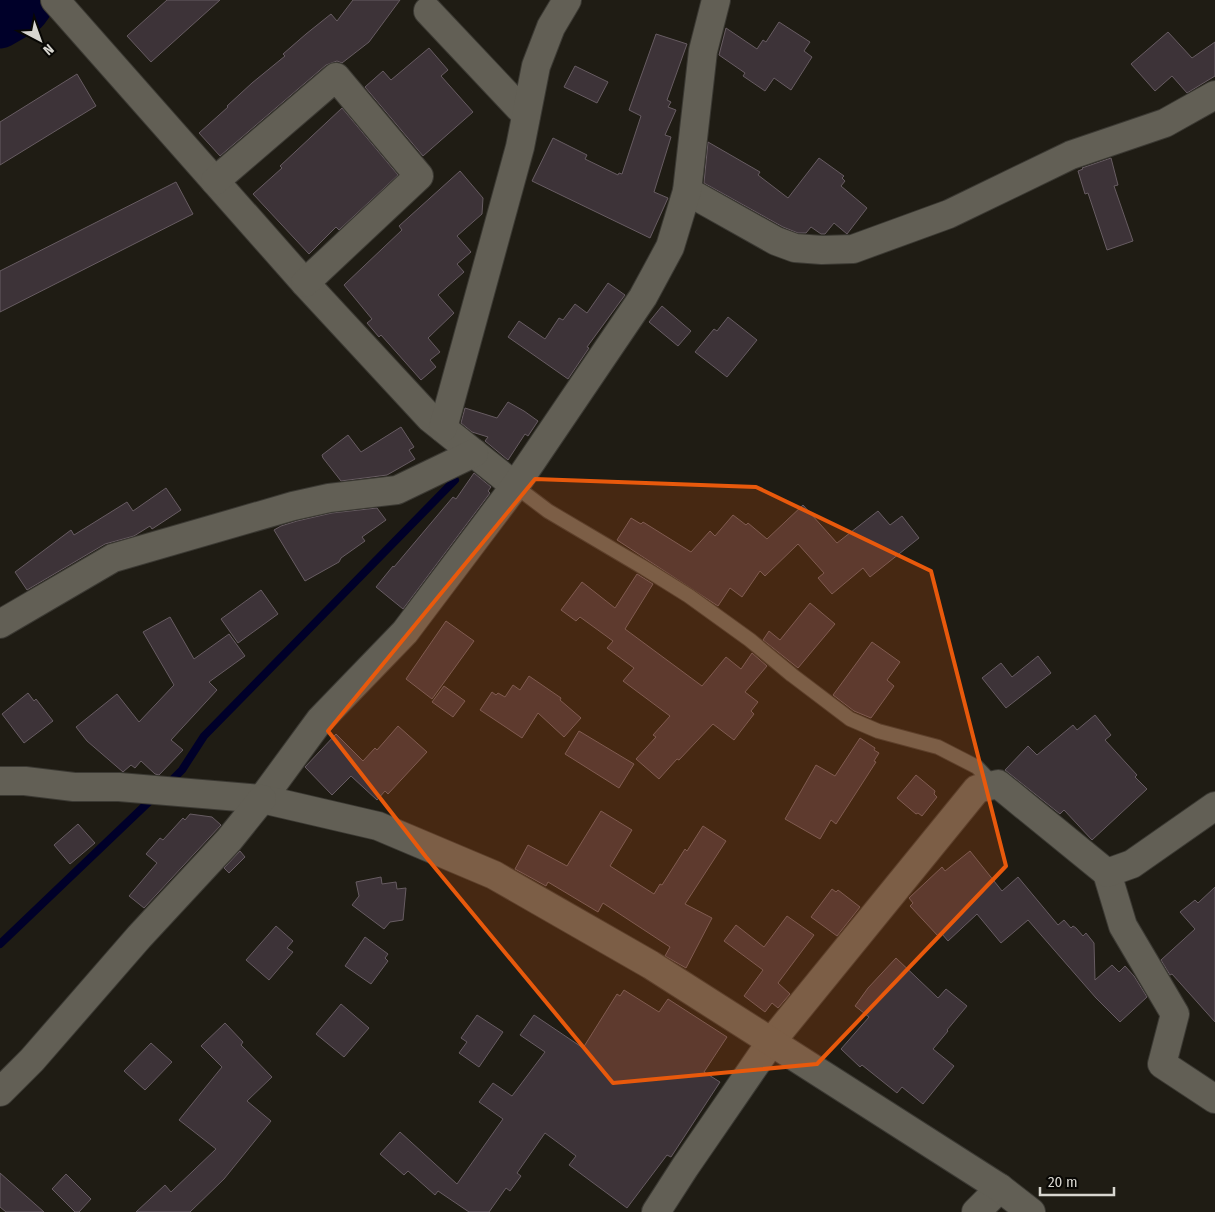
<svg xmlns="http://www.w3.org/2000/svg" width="1215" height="1212" font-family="'Fira Sans Condensed',sans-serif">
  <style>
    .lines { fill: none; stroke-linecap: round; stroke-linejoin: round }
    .stream { stroke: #000029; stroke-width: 8 }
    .river { stroke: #000029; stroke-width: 45 }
    .building { fill: #3d3338; stroke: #675c62 }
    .service-casing { stroke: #3b3933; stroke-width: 16 }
    .minor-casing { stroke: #3b3933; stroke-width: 30 }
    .tertiary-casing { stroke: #3b3933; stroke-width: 30 }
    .service { stroke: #625f55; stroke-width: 14 }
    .minor { stroke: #625f55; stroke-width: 28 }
    .tertiary { stroke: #625f55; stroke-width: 28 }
    .marked { fill: #e8590c; fill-opacity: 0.2; stroke: #e8590c; stroke-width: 4; stroke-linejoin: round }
  </style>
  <rect width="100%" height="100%" fill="#1f1c14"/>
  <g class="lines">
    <g class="stream">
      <path d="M167,785l15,-15 22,-34 251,-256"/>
      <path d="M0,944l155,-148"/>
    </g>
    <path class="river" d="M0,26l26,-15 8,-11"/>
  </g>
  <g class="building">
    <path d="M167,0h53l-69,62 -24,-26z"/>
    <path d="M353,0h47l-31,42 -27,21 -5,-2 -11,4 -106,91 -21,-23 29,-26 -1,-1 25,-23 33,-27 -2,-2 23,-20 25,-20 6,7z"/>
    <path d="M779,22l31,20 -6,9 8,6 -21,33 -17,-12 -9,13 -22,-15 2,-3 -26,-18 7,-27 31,21 6,-9 3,2z"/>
    <path d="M1168,32l24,26 23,-16v34l-28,17 -15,-17 -17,15 -24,-27z"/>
    <path d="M656,34l31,10 -20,56 4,2 -3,5 8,3 -11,25 6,2 -17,55 14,6 -18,40 -118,-57 21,-43 34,17 -2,4 33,16 1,-2 3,1 19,-58 -12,-6z"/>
    <path d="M429,48l19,22 -7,6 32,36 -50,44 -58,-69 18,-16 8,9z"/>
    <path d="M575,66l33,16 -11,21 -33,-16z"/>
    <path d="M77,74l19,32 -96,59v-43z"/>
    <path d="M342,108l56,67 -59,55 -3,-3 -27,27 -56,-60 29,-26 -2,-2z"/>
    <path d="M708,142l52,30 -2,3 30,23 31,-40 25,18 -2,2 3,3 -4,5 26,22 -20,26 -13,-11 -9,11h-4l-10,-7 -5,6h-8l-15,-6 -79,-44z"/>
    <path d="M1111,158l7,27 -4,1 19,55 -26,9 -19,-57 -3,1 -7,-23 5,-2 -1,-1z"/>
    <path d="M460,171l23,27 -1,16 -25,22 14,16 -14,12 7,8 -26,23 16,18 -26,25 12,14 -10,8 6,7 -15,13 -40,-45 -2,2 -12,-14 5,-4 -28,-34 58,-55 -3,-4z"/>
    <path d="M176,182l17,32 -193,98v-41z"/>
    <path d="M608,283l17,12 -38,52 2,1 -21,31 -60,-42 11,-16 26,18 14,-21 4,2 12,-16 12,9z"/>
    <path d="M662,306l29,25 -13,15 -29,-24z"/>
    <path d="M728,317l29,23 -30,37 -32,-25 19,-23 3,2z"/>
    <path d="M508,402l16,9 14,10 -10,15 -3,-2 -17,26 -23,-19 3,-4 -16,-5 -11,-9 4,-15 32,10z"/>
    <path d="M401,427l13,20 -5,3 6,9 -28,16 -46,6 -18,-23 -1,-3 26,-20 13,17z"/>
    <path d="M474,473l17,14 -3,4 2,2 -87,116 -27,-22 17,-21 1,1 59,-70 3,2z"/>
    <path d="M166,488l15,22 -29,19 -2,-3 -16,10 -29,8 -78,46 -12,-18 56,-42 3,5 53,-33 6,9z"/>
    <path d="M803,505l34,38 41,-32 12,14 12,-9 17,22 -49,39 -7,-9 -31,26 -14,-16 6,-5 -26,-29 -33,32 -5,-5 -18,26 -12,-9 -12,18 -101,-66 14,-22 10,6 2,-2 48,30 19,-21 5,5 18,-21 13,10 2,-2 19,16z"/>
    <path d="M377,508l9,12 -24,17 3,4 -24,17 -2,4 -34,19 -31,-51 7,-4 16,-5 35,-8z"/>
    <path d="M637,574l16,10 -28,45 77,57 24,-29 15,12 11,-16 15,13 -22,26 13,10 -7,9 3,3 -20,26 -21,-16 -34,36 -2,-1 -18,20 -23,-20 20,-22 -3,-2 17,-19 -47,-35 11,-13 -27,-20 6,-7 -33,-24 -4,4 -15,-11 21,-28 33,26z"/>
    <path d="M261,590l17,24 -40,29 -17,-24z"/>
    <path d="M810,603l25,21 -37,44 -35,-28 6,-9 11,9z"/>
    <path d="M170,617l24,42 35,-25 16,22 -36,26 8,8 -46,50 12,10 -24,25 -4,-1 -14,-13 -6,7 -4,-3 -8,7 -36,-31 -11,-14 41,-33 22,28 35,-37 -31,-53z"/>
    <path d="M446,621l28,20 -42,58 -26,-20z"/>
    <path d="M872,642l28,20 -13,18 7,6 -23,32 -17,-7 -21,-16z"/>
    <path d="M1038,656l13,17 -45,35 -24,-30 19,-15 11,14z"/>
    <path d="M529,676l32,22 -1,2 21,18 -17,19 -26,-24 -16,25 -42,-28 12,-18 4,3 2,-2 7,4 8,-12 7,5z"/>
    <path d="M444,686l21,15 -12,16 -21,-15z"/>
    <path d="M28,693l6,8 2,-2 17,22 -29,22 -22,-29z"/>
    <path d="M1095,715l16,20 -6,5 32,35 -2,2 12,12 -55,51 -28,-30 -4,4 -55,-44 23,-24 9,9 36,-30 4,5z"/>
    <path d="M398,726l29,26 -39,42 -3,-3 -8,9 -26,-24 -19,19 -27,-28 31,-33 27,27 12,-13 2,2z"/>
    <path d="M579,731l55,33 -15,24 -54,-34z"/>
    <path d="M860,738l15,10 -1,2 5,3 -5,8 2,1 -40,62 -5,-4 -11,19 -35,-20 31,-54 19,11z"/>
    <path d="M916,775l19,16 -1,3 3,3 -15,19 -4,-3 -2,1 -19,-16z"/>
    <path d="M601,811l31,19 -22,36 44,28 6,-10 2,1 23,-36 2,2 16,-25 23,15 -41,63 27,14 -26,50 -21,-12 5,-9 -67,-44 -5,9 -50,-30 -2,4 -31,-17 13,-24 39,21z"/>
    <path d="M190,814l22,3 9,8 -77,83 -15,-12 28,-33 -11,-9 14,-16 3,2 20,-22 2,2z"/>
    <path d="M78,824l17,19 -25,21 -16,-19z"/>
    <path d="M240,851l5,6 -16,16 -5,-5z"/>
    <path d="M970,851l32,40 16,-14 40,48 6,-5 7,8 2,-2 3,2 7,8 3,-3 8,10 1,37 17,-15 7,7 6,-6 9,10 13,21 -27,25 -24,-24 -68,-78 -27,23 -24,-29 -29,27 -6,-7 -4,2 -28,-30 3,-3 -4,-5 33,-31 3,4z"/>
    <path d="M381,877l1,7 14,-2 1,7 9,-1 -3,32 -13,2 -6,7 -32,-24 7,-9 -3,-14z"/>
    <path d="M1215,887v135l-43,-48 -2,1 -9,-15 34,-31 -15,-17 15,-12 3,3z"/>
    <path d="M832,889l4,3 2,-2 22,17 -23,29 -26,-19z"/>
    <path d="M787,916l27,19 -36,48 12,11 -12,14 -6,-5 -7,9 -21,-16 19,-26 -39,-29 12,-16 28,22z"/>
    <path d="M276,926l17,15 -6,7 6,4 -24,28 -23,-20z"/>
    <path d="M365,937l23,17 -3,4 3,3 -17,23 -26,-18z"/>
    <path d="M896,958l42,40 8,-9 21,17 -20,24 1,1 -15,18 21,17 -31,38 -21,-17 -5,6 -35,-28 -2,2 -19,-18 28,-32 -14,-11 13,-18z"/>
    <path d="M624,990l35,22 9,-13 59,38 -23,35 16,10 -49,75 -4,-2 -40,53 -58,-43 7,-9 -31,-23 -28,40 4,3 -11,15 -4,-3 -17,24h-20l-31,-21 -3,4 -27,-24 -4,4 -24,-21 20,-22 57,52 46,-65 -24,-17 14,-19 19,13 33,-44 -25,-17 14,-20 49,33 34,-54 3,2z"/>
    <path d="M341,1004l28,24 -25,29 -28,-23z"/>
    <path d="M477,1015l26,17 -24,35 -20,-14 8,-11 -6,-4z"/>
    <path d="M225,1023l18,19 -2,3 31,32 -25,24 24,20 -47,58 -34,33h-54l29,-27 6,7 45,-43 -37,-29 43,-53 -21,-21z"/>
    <path d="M151,1043l21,19 -27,28 -21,-19z"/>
    <path d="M0,1173l44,39h-38l-6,-5z"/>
    <path d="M66,1174l25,25 -12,13h-4l-23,-23z"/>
  </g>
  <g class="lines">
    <defs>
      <path id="service" d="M515,486l33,25 93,55 48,30 61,44 42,35 58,44 28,12 60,16 39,20 17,18"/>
      <g id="minor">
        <path d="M55,0l250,283 125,135 85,68"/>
        <path d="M428,11l98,104"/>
        <path d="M215,181l121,-104 83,99 -114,107"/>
        <path d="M687,191l89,50 19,7 27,2 31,-1 96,-35 122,-59 94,-32 50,-28"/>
        <path d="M443,428l77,-281 16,-81 15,-39 16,-27"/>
        <path d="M0,624l113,-66 180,-52 36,-8 68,-8 77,-37"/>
        <path d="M262,799l58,-79 85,-88 110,-146 128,-189 27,-50 17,-56 16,-140 13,-51"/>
        <path d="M1107,873l16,53 52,88 -13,50 53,35"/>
        <path d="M656,1212l29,-45 86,-125 206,-253 21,-5 109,89 25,-9 83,-58"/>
        <path d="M976,1212l24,-24"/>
      </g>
      <g id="tertiary">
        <path d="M0,781h25l49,6h45l143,12 116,27 116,49 157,90 349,223 31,24"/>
        <path d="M0,1092l32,-32 107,-123 90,-97 33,-41"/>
      </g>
    </defs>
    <use href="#service" class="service-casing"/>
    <use href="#minor" class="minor-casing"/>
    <use href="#tertiary" class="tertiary-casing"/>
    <use href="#service" class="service"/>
    <use href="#minor" class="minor"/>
    <use href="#tertiary" class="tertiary"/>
  </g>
  <path class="marked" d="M535,479l221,8 175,84 75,295 -189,198 -204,19 -187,-226 -98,-126z"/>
  <g transform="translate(40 40) rotate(139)" stroke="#080704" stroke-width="4" paint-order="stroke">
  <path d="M0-4L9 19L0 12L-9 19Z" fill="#d8d6d0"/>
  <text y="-8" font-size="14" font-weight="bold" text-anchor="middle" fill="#d8d6d0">N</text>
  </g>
  <path d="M1040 1187v8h74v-8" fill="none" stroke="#d8d6d0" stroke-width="2.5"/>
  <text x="1048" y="1187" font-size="15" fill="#d8d6d0" stroke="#080704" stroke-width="4" paint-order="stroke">20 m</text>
</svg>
